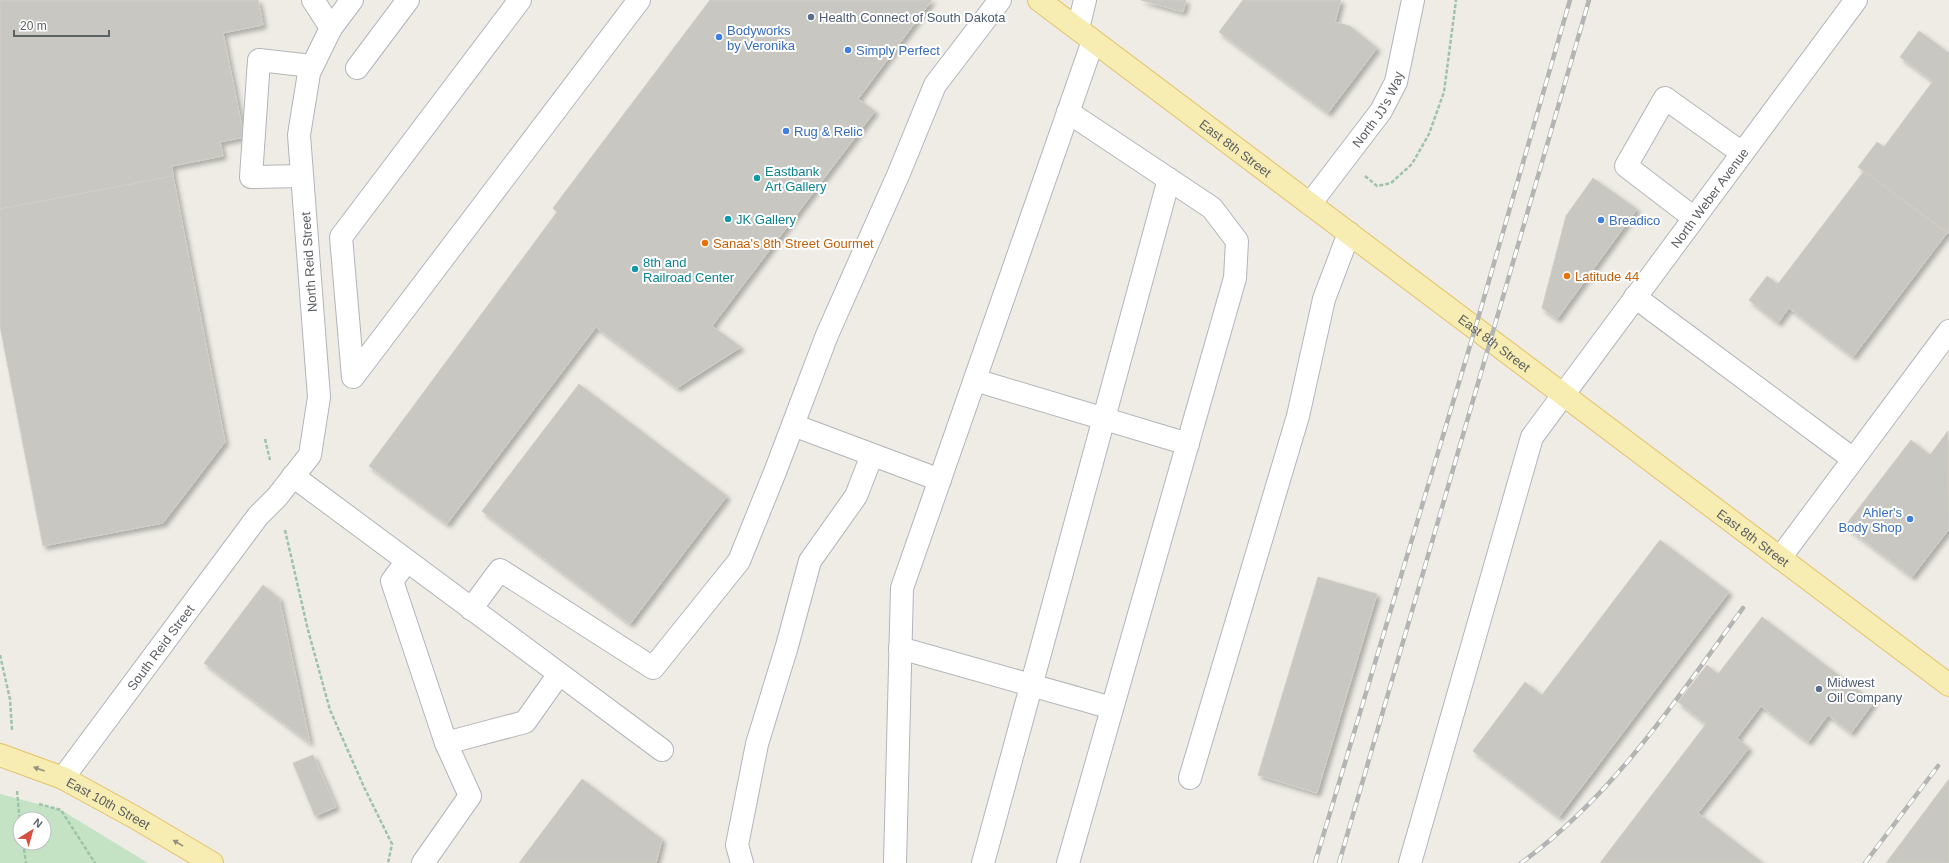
<svg xmlns="http://www.w3.org/2000/svg" width="1949" height="863" font-family="Helvetica,sans-serif">
  <style>
    .green { fill: #c4e3c5; fill-rule: evenodd }
    .building { fill: #c9c7c2; stroke: #d2cec4; filter: url(#shadow) }
    .lines { fill: none; stroke-linecap: round; stroke-linejoin: round }
    .minor-casing { stroke: #b2b5b9; stroke-width: 24 }
    .major-casing { stroke: #e3c269; stroke-width: 24 }
    .path { stroke: #9ec3a9; stroke-width: 2.5; stroke-dasharray: 4 2; stroke-linecap: butt }
    .minor { stroke: #fff; stroke-width: 22 }
    .major { stroke: #f7ecb1; stroke-width: 22 }
    .rail-casing { stroke: #b3b4b4; stroke-width: 4.5 }
    .rail { stroke: #fff; stroke-width: 3; stroke-dasharray: 9; stroke-linecap: butt }
    .oneway { fill: #93917f }
    .service-dot { fill: #5c6f8a; stroke: #fff; stroke-width: 1.5 }
    .shop-dot { fill: #3f7fe0; stroke: #fff; stroke-width: 1.5 }
    .culture-dot { fill: #0f9aa8; stroke: #fff; stroke-width: 1.5 }
    .food-dot { fill: #e8710a; stroke: #fff; stroke-width: 1.5 }
    .labels { text-anchor: middle; dominant-baseline: central; stroke-width: 4; stroke-linejoin: round; paint-order: stroke }
    .service-label { font-size: 13px; fill: #4e5e75; stroke: #fff; text-anchor: start }
    .shop-label { font-size: 13px; fill: #366cbe; stroke: #fff; text-anchor: start }
    .street-label { font-size: 13px; fill: #5d6064; stroke: #fff }
    .culture-label { font-size: 13px; fill: #0d838f; stroke: #fff; text-anchor: start }
    .food-label { font-size: 13px; fill: #c56008; stroke: #fff; text-anchor: start }
  </style>
  <defs>
    <filter id="shadow"><feDropShadow dx="3.5" dy="3.5" stdDeviation="2" flood-color="#0004"/></filter>
  </defs>
  <rect width="100%" height="100%" fill="#eeece5"/>
  <path class="green" d="M0,794l61,16 87,53h-148zM20,819h24v24h-24z"/>
  <g class="building">
    <path d="M0,0h258l5,25 -40,8 21,104 -24,5 3,14 -51,10 1,10 -173,33z"/>
    <path d="M710,0h222l-74,99 17,12 -163,215 29,21 -64,41 -81,-61 -149,197 -78,-58 188,-254 -4,-4z"/>
    <path d="M1141,0h45l-3,12z"/>
    <path d="M1243,0h98l-6,22 15,4 27,22 -49,65 -109,-81z"/>
    <path d="M1919,31l30,22v181l-91,-67 19,-25 7,5 49,-66 -33,-24z"/>
    <path d="M1864,171l83,62 -94,124 -64,-49 -11,15 -29,-23 18,-24 11,8z"/>
    <path d="M173,176l52,266 -62,81 -120,23 -43,-220v-117z"/>
    <path d="M1593,178l44,31 -80,110 -15,-11 24,-92z"/>
    <path d="M579,384l148,112 -97,128 -148,-113z"/>
    <path d="M1948,431l1,98 -37,48 -67,-51 66,-86 19,15z"/>
    <path d="M1660,540l69,52 -170,225 -86,-66 52,-69 17,13z"/>
    <path d="M1318,577l59,17 -60,199 -59,-18z"/>
    <path d="M263,585l16,13 31,145 -106,-80z"/>
    <path d="M1762,617l112,85 -23,31 -23,-18 -20,27 -47,-36 -24,32 12,10 -51,65 65,50h-163l106,-139 -28,-22 29,-37 11,9z"/>
    <path d="M313,755l23,52 -21,9 -22,-53z"/>
    <path d="M582,779l80,60 -6,24h-137z"/>
    <path d="M1949,779v84h-63z"/>
  </g>
  <g class="lines">
    <defs>
      <g id="minor">
        <path d="M313,0l18,28"/>
        <path d="M520,0l-179,237 12,140 286,-377"/>
        <path d="M1078,29l7,-29"/>
        <path d="M357,68l51,-68"/>
        <path d="M302,176l-51,1 8,-117 53,6"/>
        <path id="s1" d="M1310,204l71,-93 15,-29 17,-82"/>
        <path d="M1694,218l-68,-52 39,-68 77,55"/>
        <path d="M1635,297l218,162"/>
        <path d="M975,380l213,64"/>
        <path d="M793,425l147,55"/>
        <path d="M293,476l369,274"/>
        <path d="M1780,558l169,-227"/>
        <path d="M407,561l-15,20 54,162 79,-21 34,-48"/>
        <path d="M471,609l29,-39 153,98 86,-107 36,-89 52,-137 72,-162 36,-88 65,-85"/>
        <path d="M900,648l212,60"/>
        <path id="s2" d="M63,778l195,-262 19,-19 33,-42 9,-58 -20,-262 10,-62 22,-45 21,-28"/>
        <path d="M1190,778l108,-362 26,-117 25,-66"/>
        <path d="M423,863l47,-67 -24,-53"/>
        <path d="M742,863l-5,-18 20,-101 30,-98 23,-85 46,-65 16,-41"/>
        <path d="M895,863l7,-275 191,-547"/>
        <path d="M983,863l186,-684"/>
        <path d="M1068,863l167,-585 2,-37 -25,-33 -144,-96"/>
        <path id="s3" d="M1410,863l122,-426 324,-437"/>
      </g>
      <g id="major">
        <path id="s4" d="M1039,0l910,685"/>
        <path id="s5" d="M0,755l63,23 73,40 76,45"/>
      </g>
    </defs>
    <use href="#minor" class="minor-casing"/>
    <use href="#major" class="major-casing"/>
    <g class="path">
      <path d="M1365,176l12,10 14,-3 21,-19 17,-30 15,-42 12,-92"/>
      <path d="M265,439l5,21"/>
      <path d="M285,530l23,100 22,80 34,77 28,57 -4,19"/>
      <path d="M0,655l10,44 2,31"/>
      <path d="M17,791l3,32"/>
      <path d="M39,804l22,6 34,53"/>
      <path d="M23,843l3,20"/>
    </g>
    <use href="#minor" class="minor"/>
    <use href="#major" class="major"/>
    <defs>
      <g id="rail">
        <path d="M1315,863l160,-534 95,-329"/>
        <path d="M1339,863l250,-863"/>
        <path d="M1521,863c93,-68 155,-163 222,-255"/>
        <path d="M1865,863l73,-97"/>
      </g>
    </defs>
    <use href="#rail" class="rail-casing"/>
    <use href="#rail" class="rail"/>
  </g>
  <defs><path id="oneway-solid" d="M-6-.8H1V-3.2L6.5 0L1 3.2V.8H-6Z"/></defs>
  <g class="oneway">
    <use href="#oneway-solid" transform="translate(39 769) rotate(-160)"/>
    <use href="#oneway-solid" transform="translate(178 843) rotate(-149)"/>
  </g>
  <g class="service-dot">
    <circle cx="811" cy="17" r="4"/>
    <circle cx="1819" cy="689" r="4"/>
  </g>
  <g class="shop-dot">
    <circle cx="719" cy="37" r="4"/>
    <circle cx="848" cy="50" r="4"/>
    <circle cx="786" cy="131" r="4"/>
    <circle cx="1601" cy="220" r="4"/>
    <circle cx="1910" cy="519" r="4"/>
  </g>
  <g class="culture-dot">
    <circle cx="757" cy="178" r="4"/>
    <circle cx="728" cy="219" r="4"/>
    <circle cx="635" cy="269" r="4"/>
  </g>
  <g class="food-dot">
    <circle cx="705" cy="243" r="4"/>
    <circle cx="1567" cy="276" r="4"/>
  </g>
  <g class="labels">
    <g class="service-label">
      <text x="819" y="17">Health Connect of South Dakota</text>
      <text x="1827" y="682">Midwest<tspan x="1827" dy="15">Oil Company</tspan></text>
    </g>
    <g class="shop-label">
      <text x="727" y="30">Bodyworks<tspan x="727" dy="15">by Veronika</tspan></text>
      <text x="856" y="50">Simply Perfect</text>
      <text x="794" y="131">Rug &amp; Relic</text>
      <text x="1609" y="220">Breadico</text>
      <text x="1902" y="512" text-anchor="end">Ahler's<tspan x="1902" dy="15">Body Shop</tspan></text>
    </g>
    <g class="street-label">
      <text stroke="none"><textPath href="#s1" startOffset="117">North JJ's Way</textPath></text>
      <text stroke="none"><textPath href="#s4" startOffset="246">East 8th Street</textPath></text>
      <text stroke="none"><textPath href="#s3" startOffset="741">North Weber Avenue</textPath></text>
      <text transform="translate(309 262) rotate(-94)">North Reid Street</text>
      <text stroke="none"><textPath href="#s4" startOffset="570">East 8th Street</textPath></text>
      <text stroke="none"><textPath href="#s4" startOffset="894">East 8th Street</textPath></text>
      <text stroke="none"><textPath href="#s2" startOffset="163">South Reid Street</textPath></text>
      <text stroke="none"><textPath href="#s5" startOffset="119">East 10th Street</textPath></text>
    </g>
    <g class="culture-label">
      <text x="765" y="171">Eastbank<tspan x="765" dy="15">Art Gallery</tspan></text>
      <text x="736" y="219">JK Gallery</text>
      <text x="643" y="262">8th and<tspan x="643" dy="15">Railroad Center</tspan></text>
    </g>
    <g class="food-label">
      <text x="713" y="243">Sanaa's 8th Street Gourmet</text>
      <text x="1575" y="276">Latitude 44</text>
    </g>
  </g>
  <g transform="translate(32 831) rotate(37)"><circle r="19" fill="#ffffff" stroke="#bebfc1"/>
  <path d="M0-3L7 15L0 10L-7 15Z" fill="#d84e41"/>
  <text y="-6" font-size="11" font-weight="bold" text-anchor="middle" fill="#5d6064">N</text>
  </g>
  <path d="M14 30v6h95v-6" fill="none" stroke="#5d6064" stroke-width="2"/>
  <text x="20" y="30" font-size="12" fill="#5d6064" stroke="#ffffff" stroke-width="3" paint-order="stroke">20 m</text>
</svg>
